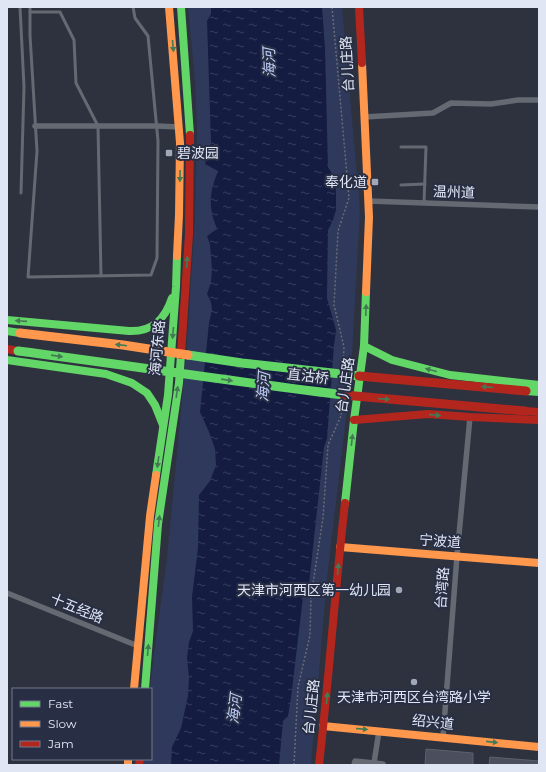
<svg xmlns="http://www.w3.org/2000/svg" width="546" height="772" font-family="Montserrat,'Noto Sans SC',sans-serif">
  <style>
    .green { fill: #2e395b }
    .water { fill: url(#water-ripples) }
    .building { fill: #4b4f5d; stroke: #5d616c }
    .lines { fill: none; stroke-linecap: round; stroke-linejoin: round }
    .path { stroke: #6a6d74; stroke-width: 1.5; stroke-dasharray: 2 2; stroke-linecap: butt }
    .lane { stroke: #656972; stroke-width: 3 }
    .street { stroke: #656972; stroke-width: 5.5 }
    .fast { stroke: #63d668; stroke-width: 8 }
    .slow { stroke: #ff974d; stroke-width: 8 }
    .jam { stroke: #b3261e; stroke-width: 8 }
    .fast-bridge { stroke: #63d668; stroke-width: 9 }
    .slow-bridge { stroke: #ff974d; stroke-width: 9 }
    .jam-bridge { stroke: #b3261e; stroke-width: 9 }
    .oneway { fill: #437a54 }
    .poi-dot { fill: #a2a7b5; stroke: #282f44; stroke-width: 1.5 }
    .labels { text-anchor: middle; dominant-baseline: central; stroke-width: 4; stroke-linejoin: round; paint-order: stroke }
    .street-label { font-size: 14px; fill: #e1e6f5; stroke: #282f44 }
    .poi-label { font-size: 14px; fill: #e1e6f5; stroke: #282f44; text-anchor: end }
    .water-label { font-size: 15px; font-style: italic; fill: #bdccf8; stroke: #282f44 }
  </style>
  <defs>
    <pattern id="water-ripples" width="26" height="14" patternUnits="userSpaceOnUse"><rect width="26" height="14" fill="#141c42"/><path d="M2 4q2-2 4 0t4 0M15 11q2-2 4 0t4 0" fill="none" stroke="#363d5e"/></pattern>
  </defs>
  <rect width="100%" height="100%" fill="#2e323e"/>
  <path class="green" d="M188,7h154l18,202 -8,146 -6,63 -19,160 -16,187h-168l1,-6h7l-1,-70 4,-36 13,-95 19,-200 9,-140 2,-88 -2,-48z"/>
  <path class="water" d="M211,7h111l3,42 3,118 6,10 2,15v18l-3,10 -5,10 -1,68 9,32 -2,15 -7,94 -3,8 -16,146 -5,4 -12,101 -3,18 -5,5 -4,44h-108l1,-18 9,-19 7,-32 1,-19 -2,-19 2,-16 4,-11 -1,-34 6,-49 1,-53 11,-14 6,-16 -1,-16 -6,-17 -9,-20 9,-89 3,-13 -1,-8 -4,-8 4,-12 1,-12 -2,-26 -3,-8 10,-7c-9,-23 -8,-35 1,-58l-13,-7 6,-22 -4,-121 4,-7z"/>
  <g class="building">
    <path d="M426,749l47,4v12h-48z"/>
    <path d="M490,757l49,4v4h-50z"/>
  </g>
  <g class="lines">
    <g class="path">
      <path d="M332,7l17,191 -11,33 -4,74 10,42 -1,20"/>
      <path d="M294,765l4,-78 12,-52 1,-38 12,-79 5,-73 13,-29 1,-13"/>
    </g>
    <g class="lane">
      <path d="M20,7l4,80 -3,106"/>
      <path d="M30,7v28l7,116 -9,126 123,-2 6,-17 1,-117 -10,-105 -13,-18 -2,-11"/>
      <path d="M30,12h30l14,28 2,43 22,43 3,150"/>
      <path d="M401,147h25l-2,56"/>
      <path d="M401,185l24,-1"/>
    </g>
    <g class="street">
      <path d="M364,117l52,-3 17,-1 18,-10 40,1 27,-4h21"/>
      <path d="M35,126h122l22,1"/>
      <path d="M368,201l171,6"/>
      <path d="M7,593l131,53"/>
      <path d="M443,737l14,-181 13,-139"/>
      <path d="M374,763l9,1 -1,1"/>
      <path d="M354,765l1,-4 19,2 5,-32"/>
    </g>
    <g class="fast">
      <path d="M181,7l9,128"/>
      <path d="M7,320l122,11c24,1 36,-12 43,-33"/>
      <path d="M7,331l13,2"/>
      <path d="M364,346l28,14 58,15 89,10"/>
      <path d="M7,360l99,14 26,9 15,10 8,12 8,20"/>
      <path d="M526,391l13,1"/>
      <path d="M156,475l12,-80 8,-108 1,-31"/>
      <path d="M345,503l9,-83 10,-74 2,-54"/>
      <path d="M145,689l13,-165 21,-141 2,-28"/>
    </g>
    <g class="slow">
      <path d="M169,7l11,136 -1,72 -2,41"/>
      <path d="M362,63l7,154 -3,75"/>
      <path d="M340,547l199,16"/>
      <path d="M134,689l16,-173 6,-41"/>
      <path d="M323,726l216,21"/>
      <path d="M128,759v6"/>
    </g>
    <g class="jam">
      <path d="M359,7l3,56"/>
      <path d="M7,349l11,2"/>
      <path d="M181,355l8,-121 1,-99"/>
      <path d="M525,411l14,1"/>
      <path d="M354,420l74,-6 42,3 69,3"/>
      <path d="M139,765l1,-6"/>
      <path d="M319,765c10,-87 16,-175 26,-262"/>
    </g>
    <g class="fast-bridge">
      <path d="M18,351c109,14 217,31 326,44"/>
      <path d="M188,355l54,8 117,13"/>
    </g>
    <path class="slow-bridge" d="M20,333l103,12 65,10"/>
    <g class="jam-bridge">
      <path d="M359,376l167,15"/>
      <path d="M344,395l181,16"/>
    </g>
  </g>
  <defs><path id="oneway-solid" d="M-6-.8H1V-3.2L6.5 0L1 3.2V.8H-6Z"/></defs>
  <g class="oneway">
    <use href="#oneway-solid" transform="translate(173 46) rotate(85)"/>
    <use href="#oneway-solid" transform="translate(180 176) rotate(91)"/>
    <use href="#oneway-solid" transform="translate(187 262) rotate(-86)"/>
    <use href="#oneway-solid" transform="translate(366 310) rotate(-88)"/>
    <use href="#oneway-solid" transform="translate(21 321) rotate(-176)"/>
    <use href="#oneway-solid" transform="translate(173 333) rotate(95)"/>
    <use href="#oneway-solid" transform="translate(121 345) rotate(-173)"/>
    <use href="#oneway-solid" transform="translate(57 356) rotate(8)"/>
    <use href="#oneway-solid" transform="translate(431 370) rotate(-165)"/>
    <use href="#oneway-solid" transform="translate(227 380) rotate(8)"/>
    <use href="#oneway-solid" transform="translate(487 387) rotate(-175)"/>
    <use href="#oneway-solid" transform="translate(177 392) rotate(-82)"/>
    <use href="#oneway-solid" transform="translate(384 399) rotate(5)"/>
    <use href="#oneway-solid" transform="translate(435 415) rotate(4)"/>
    <use href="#oneway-solid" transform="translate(352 440) rotate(-83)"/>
    <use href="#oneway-solid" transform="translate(158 462) rotate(98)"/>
    <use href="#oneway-solid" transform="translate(159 521) rotate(-83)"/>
    <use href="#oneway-solid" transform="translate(338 569) rotate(-85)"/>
    <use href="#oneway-solid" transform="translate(148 650) rotate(-85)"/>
    <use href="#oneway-solid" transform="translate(327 698) rotate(-85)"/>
    <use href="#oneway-solid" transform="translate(362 729) rotate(5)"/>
    <use href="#oneway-solid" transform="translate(492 742) rotate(6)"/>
  </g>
  <g class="poi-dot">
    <rect x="165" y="149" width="8" height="8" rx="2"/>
    <rect x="371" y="178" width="8" height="8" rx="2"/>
    <circle cx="399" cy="590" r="4"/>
    <circle cx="414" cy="682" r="4"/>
  </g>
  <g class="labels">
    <g class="street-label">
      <text transform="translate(347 64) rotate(-93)">台儿庄路</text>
      <text transform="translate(454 192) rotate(2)">温州道</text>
      <text transform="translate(157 348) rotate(-85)">海河东路</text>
      <text transform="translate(308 376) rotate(7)">直沽桥</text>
      <text transform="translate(345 385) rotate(-82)">台儿庄路</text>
      <text transform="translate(440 541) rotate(4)">宁波道</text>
      <text transform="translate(442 588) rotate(-86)">台湾路</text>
      <text transform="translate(77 608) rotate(22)">十五经路</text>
      <text transform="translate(311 707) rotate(-84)">台儿庄路</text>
      <text transform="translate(433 722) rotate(6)">绍兴道</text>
    </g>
    <g class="poi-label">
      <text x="177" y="153" text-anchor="start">碧波园</text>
      <text x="367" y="182">奉化道</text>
      <text x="391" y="590">天津市河西区第一幼儿园</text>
      <text x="414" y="697" text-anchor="middle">天津市河西区台湾路小学</text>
    </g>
    <g class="water-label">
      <text transform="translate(269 63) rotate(-92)">海河</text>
      <text transform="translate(263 387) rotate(-86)">海河</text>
      <text transform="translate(234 709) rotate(-83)">海河</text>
    </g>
  </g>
  <rect width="546" height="772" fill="none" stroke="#e1e6f5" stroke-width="16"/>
  <rect x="12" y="688" width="140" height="72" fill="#282f44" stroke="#72788b"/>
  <rect x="20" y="701" width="20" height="6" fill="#63d668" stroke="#72788b"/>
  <text x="48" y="708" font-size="12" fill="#e1e6f5">Fast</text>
  <rect x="20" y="721" width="20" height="6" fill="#ff974d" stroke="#72788b"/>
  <text x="48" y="728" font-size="12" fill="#e1e6f5">Slow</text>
  <rect x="20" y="741" width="20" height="6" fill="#b3261e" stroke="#72788b"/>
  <text x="48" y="748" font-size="12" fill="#e1e6f5">Jam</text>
</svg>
